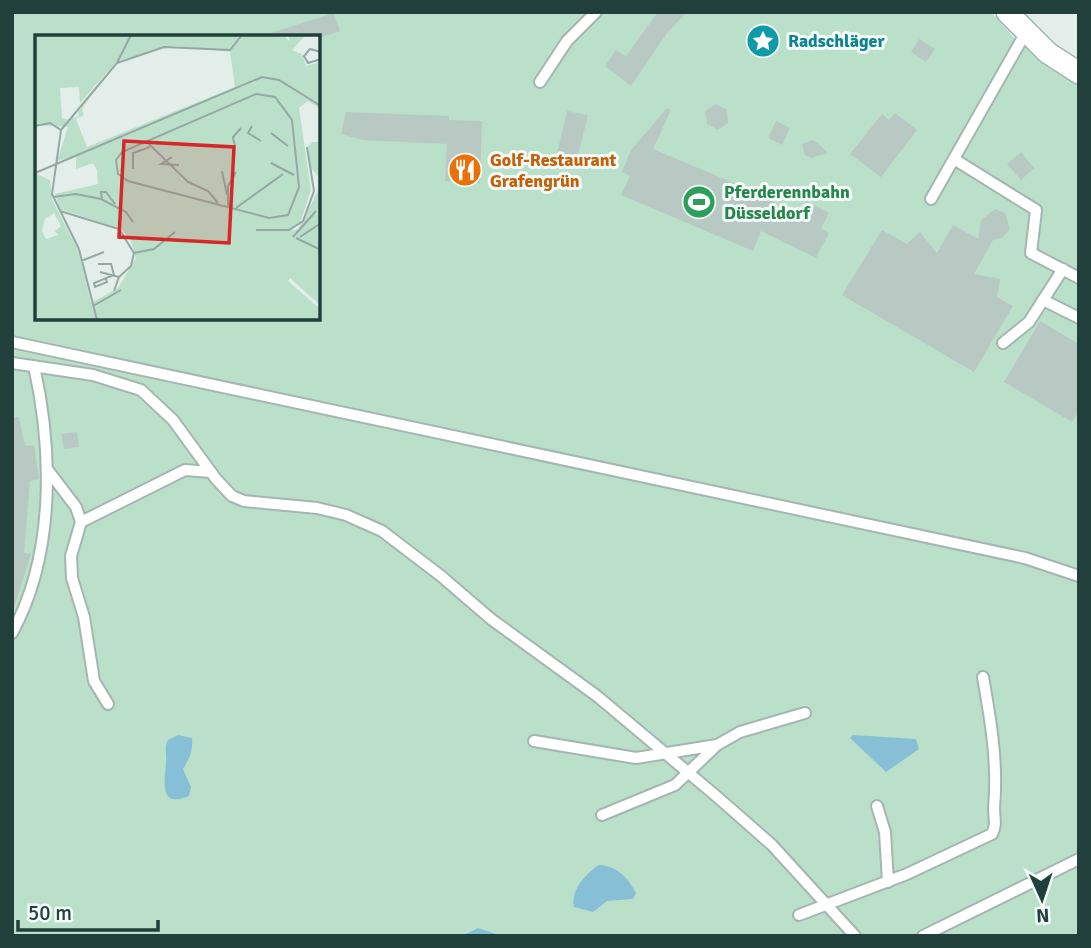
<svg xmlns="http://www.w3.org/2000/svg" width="1091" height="948" font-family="Signika,sans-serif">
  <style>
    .green { fill: #bae0ca; fill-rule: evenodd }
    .water { fill: #87c0d6 }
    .building { fill: #b8c9c4 }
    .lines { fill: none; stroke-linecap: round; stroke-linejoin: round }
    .service-casing { stroke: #a5b6b2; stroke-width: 14 }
    .minor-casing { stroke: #a5b6b2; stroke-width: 24 }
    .service { stroke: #fff; stroke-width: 10 }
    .minor { stroke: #fff; stroke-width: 21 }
    .labels { text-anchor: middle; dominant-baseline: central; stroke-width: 6; stroke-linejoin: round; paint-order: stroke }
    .culture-label { font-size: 18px; font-weight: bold; fill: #0d838f; stroke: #f4faf8; text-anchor: start }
    .food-label { font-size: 18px; font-weight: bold; fill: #c56008; stroke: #f4faf8; text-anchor: start }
    .leisure-label { font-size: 18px; font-weight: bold; fill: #27864d; stroke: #f4faf8; text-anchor: start }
    .inset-road { fill: none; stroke: #95a8a4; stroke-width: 2 }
    .view { fill: #d62828; fill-opacity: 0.15; stroke: #d62828; stroke-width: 3.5 }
    .inset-edge { fill: none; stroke: #21403c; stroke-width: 3.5 }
  </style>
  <rect width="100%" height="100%" fill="#e3eeea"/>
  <path class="green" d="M12,12h979l24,27 64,47v850h-1067zM37,37h281v281h-281z"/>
  <g class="water">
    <path d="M178,735l14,3c1,13 -2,20 -9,31l8,18 -2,9c-31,13 -24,-15 -23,-34 1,-8 -2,-14 2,-22z"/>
    <path d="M853,735l63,4 3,10 -33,23 -36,-34z"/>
    <path d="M599,865c19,1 29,13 37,28l-3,6 -26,2 -14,11 -19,-5c-4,-16 12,-34 25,-42z"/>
    <path d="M478,928l24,8h-40z"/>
  </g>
  <g class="building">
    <path d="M658,12h29l-20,21 -36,53 -26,-20 11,-16 10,6z"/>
    <path d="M334,13l6,18 -18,6h-51v-4z"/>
    <path d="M919,39l16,10 -9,13 -15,-10z"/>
    <path d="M716,104l11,6 1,13 -10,7 -11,-6 -2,-13z"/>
    <path d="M667,108l4,2 -18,39 107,45 38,23 8,-16 23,12 -8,16 8,4 -13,25 -55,-27 -8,20 -132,-56 9,-19 -8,-4 9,-22z"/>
    <path d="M567,111l21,4 -13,52 -20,-5z"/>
    <path d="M346,112l103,4v4l33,1 -2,62 -35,-2 2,-37 -85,-4 -21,-6z"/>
    <path d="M895,113l22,17 -36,47 -31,-23 32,-40 7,6z"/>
    <path d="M776,121l14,7 -8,17 -14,-7z"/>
    <path d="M813,140l5,3 10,10 -17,5 -6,-3 -3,-11z"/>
    <path d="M1021,152l13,16 -13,12 -14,-16z"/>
    <path d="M995,209l10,4 5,16 -8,9 -9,2 -19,34 26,5 -3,18 16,9 -39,66 -132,-77 40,-65 25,14 13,-12 17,21 16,-28 25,14 3,-19z"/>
    <path d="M1040,321l39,23v67l-7,11 -68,-40z"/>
    <path d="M19,417l6,29 9,-1 5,34 -9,2 -6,72 7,1 -19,60v-196z"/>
    <path d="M77,432l2,15 -15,2 -3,-15z"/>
  </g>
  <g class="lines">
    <defs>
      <g id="service">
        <path d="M540,82l27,-41 29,-29"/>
        <path d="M954,159l82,51 -5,43 48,25"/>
        <path d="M931,199l95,-167"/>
        <path d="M1043,300l36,18"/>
        <path d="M12,342l1013,216 54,18"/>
        <path d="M1003,343l26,-21 34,-53"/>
        <path d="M12,363l81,12 48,15 32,30 43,59 16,17 12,5 73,7 29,7 36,16 59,45 50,43 106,77 118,99 57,50 83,91"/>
        <path d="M47,469l29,38 5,15 -10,34 1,22 12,39 10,64 14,23"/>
        <path d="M81,522l104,-52 26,2"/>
        <path d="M12,633c43,-78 41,-182 22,-267"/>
        <path d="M534,741l102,17 81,-13 -42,40 -73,30"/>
        <path d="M717,745l23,-13 65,-19"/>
        <path d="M877,806l8,26 3,50"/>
        <path d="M799,915l108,-41 85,-40c5,-10 2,-16 2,-26 4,-45 -3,-86 -11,-131"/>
        <path d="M923,936l156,-77"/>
      </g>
      <path id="minor" d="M1007,12l41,41 31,20"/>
    </defs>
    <use href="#service" class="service-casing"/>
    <use href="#minor" class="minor-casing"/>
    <use href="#service" class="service"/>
    <use href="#minor" class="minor"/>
  </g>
  <defs>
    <symbol id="sight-disc" viewBox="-11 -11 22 22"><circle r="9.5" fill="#0f9aa8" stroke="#f4faf8"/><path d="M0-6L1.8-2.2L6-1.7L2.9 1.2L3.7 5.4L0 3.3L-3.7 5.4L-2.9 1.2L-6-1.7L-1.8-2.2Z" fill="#fff"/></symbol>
    <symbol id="restaurant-disc" viewBox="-11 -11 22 22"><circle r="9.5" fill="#e8710a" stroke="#f4faf8"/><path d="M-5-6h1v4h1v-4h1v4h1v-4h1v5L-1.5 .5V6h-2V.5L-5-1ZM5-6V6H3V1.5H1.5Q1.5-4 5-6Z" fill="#fff"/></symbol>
    <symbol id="stadium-disc" viewBox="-11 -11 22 22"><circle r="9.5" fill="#2e9e5b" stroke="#f4faf8"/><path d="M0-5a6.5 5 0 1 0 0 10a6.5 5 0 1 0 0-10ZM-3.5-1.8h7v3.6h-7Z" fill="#fff"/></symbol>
  </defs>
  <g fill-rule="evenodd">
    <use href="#sight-disc" x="744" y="22" width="38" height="38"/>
    <use href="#restaurant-disc" x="446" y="151" width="38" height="38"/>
    <use href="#stadium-disc" x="680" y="183" width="38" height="38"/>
  </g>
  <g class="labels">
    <g class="culture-label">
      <text x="788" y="41">Radschläger</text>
    </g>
    <g class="food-label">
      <text x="490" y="160">Golf-Restaurant<tspan x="490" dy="21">Grafengrün</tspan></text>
    </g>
    <g class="leisure-label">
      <text x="724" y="192">Pferderennbahn<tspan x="724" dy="21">Düsseldorf</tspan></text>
    </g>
  </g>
  <g transform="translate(35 35)">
    <rect width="285" height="285" fill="#e3eeea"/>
    <path d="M0,0h248l6,6v-6h17l-14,15 10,4 4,12 14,-4v47l-12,-8 -9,7 12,82 -11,33 -10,8 8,-2 22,-42v118l-30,-27 -2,3 32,28v11h-285v-147l15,7 2,19 27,53 12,51 27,-15 18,-30 -6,-20 -9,-9 -61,-20 -5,-15 43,-10 -1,-14 -4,-7 -17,6v-13l-19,5 11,-34 -33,-2zM139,11l56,6 5,35 -148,60 -11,-28 8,-4 -2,-6 10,-14 -14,17 1,4 -11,4 -6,-2 -2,-30 19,-1 1,16 37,-42zM19,178l7,13 -6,5 3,4 -12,4 -4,-8 3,-12zM278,107h7v36l-10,-11 -2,-21z" fill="#bae0ca" fill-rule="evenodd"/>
    <path class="inset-road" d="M286,17l-11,-3 -6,7 4,7 13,-4M82,28l47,-16 66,3 12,-15M221,59l19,3 17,23 7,67 -11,28 -19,3 -141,-37 -10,-7 -2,-14 6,-8zM0,91l15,-3 11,7 -9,64 27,55 18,71M217,91l-4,7 13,8M26,95l56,-67 14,-28M236,98l17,13M111,106l42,41 20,9 10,12M200,112l-2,-10 8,-9M137,122l-11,7 18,1M236,128l23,12M98,134v-16l17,-6M187,136l5,24M0,138l227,-96 17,3 42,26M18,162l23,-3 25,5 25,13 7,10M67,164l-1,-7h5l9,12M193,171v-20l8,-14M201,173l47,-34M25,176l59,18 15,24M221,195h33l14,-9 11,-30 -7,-44M258,202l23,-26M265,202l21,-14M261,203l25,12M99,218l20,-4 21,-17M46,226l23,-9M63,229h13l3,11 -20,8 1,4 12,-5 -1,-3M65,237l19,5 -5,14M84,242l12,-11 3,-13M58,271l28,-16"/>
    <path class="view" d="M89,106l110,6 -5,96 -110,-6z"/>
    <rect width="285" height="285" class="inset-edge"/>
  </g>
  <rect width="1091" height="948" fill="none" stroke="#21403c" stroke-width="28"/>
  <g transform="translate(1042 899) rotate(177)" stroke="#f4faf8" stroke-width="5" paint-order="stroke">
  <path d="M0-5L12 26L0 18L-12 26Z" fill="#21403c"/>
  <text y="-10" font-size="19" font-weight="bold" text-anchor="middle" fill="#21403c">N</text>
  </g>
  <path d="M18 920v10h140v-10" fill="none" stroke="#21403c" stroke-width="3.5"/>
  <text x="28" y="920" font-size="21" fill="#21403c" stroke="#f4faf8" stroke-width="5" paint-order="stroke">50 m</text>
</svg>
